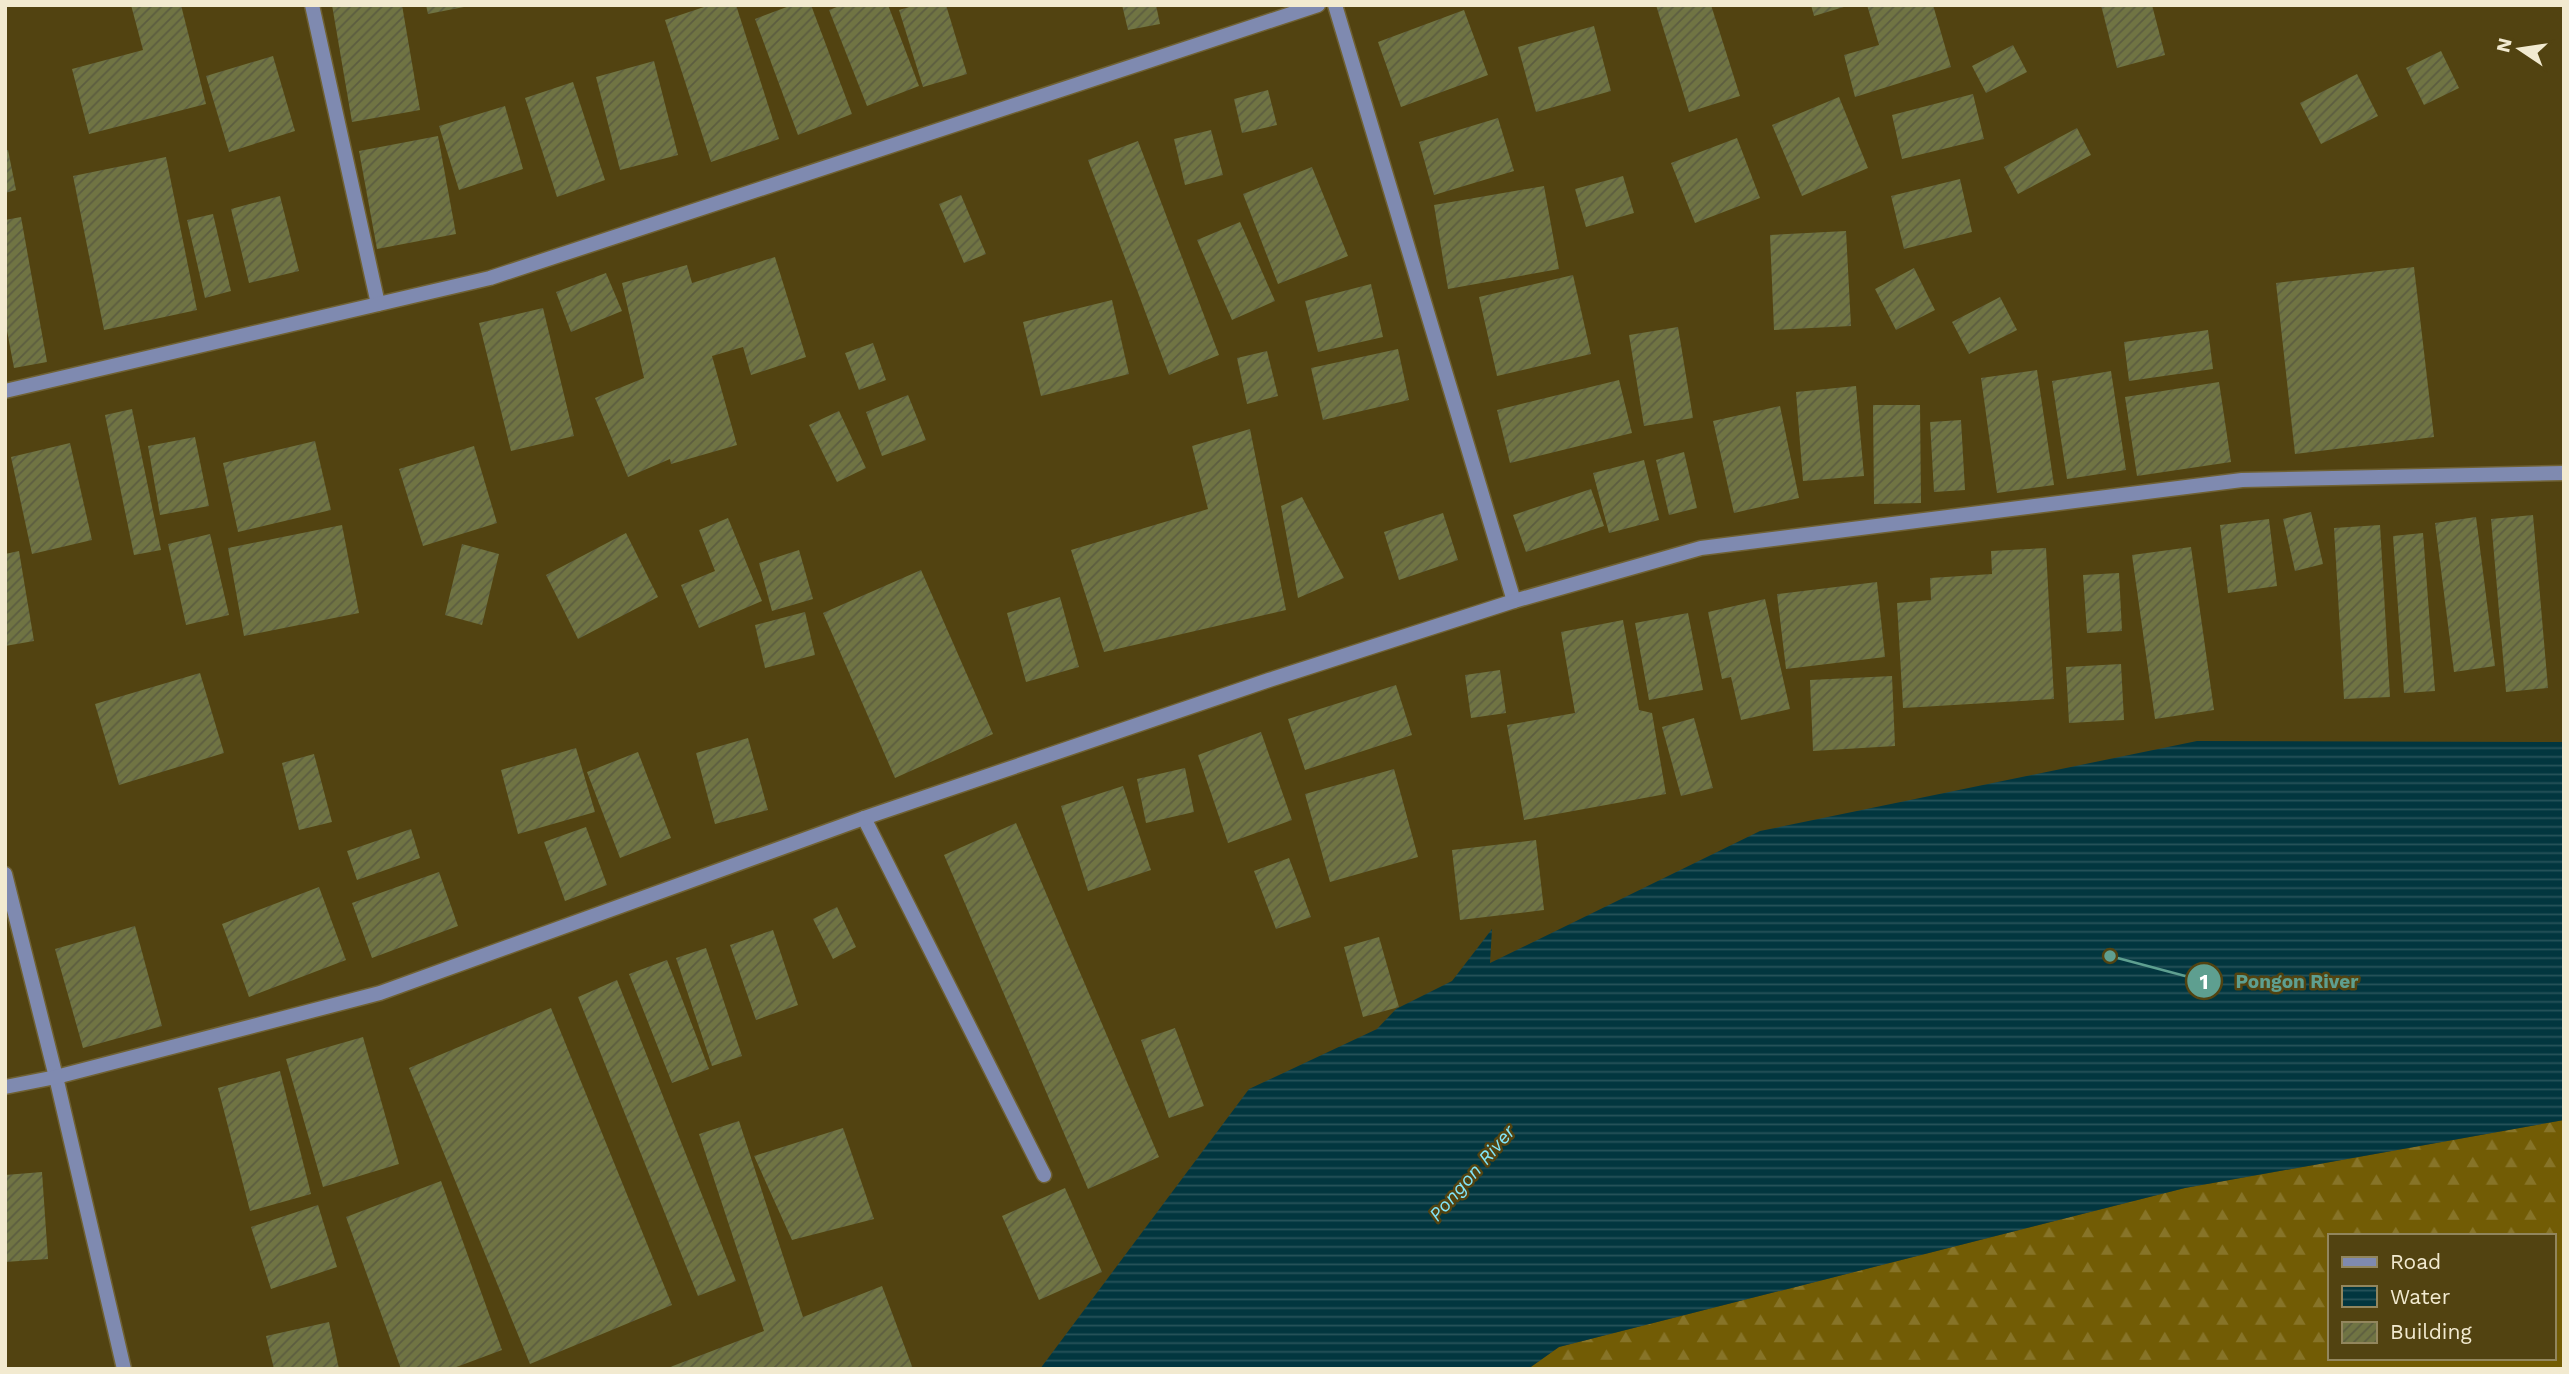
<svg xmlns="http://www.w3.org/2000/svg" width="2569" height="1374" font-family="'Work Sans',sans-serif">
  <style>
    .forest { fill: url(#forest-firs); fill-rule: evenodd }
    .water { fill: url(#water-rules) }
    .building { fill: url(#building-hatch) }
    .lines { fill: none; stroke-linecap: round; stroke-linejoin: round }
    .service-casing { stroke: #6f6133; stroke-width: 17 }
    .minor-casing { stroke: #6f6133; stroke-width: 17 }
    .tertiary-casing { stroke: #6f6133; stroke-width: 17 }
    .service { stroke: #7f8ab0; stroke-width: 14 }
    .minor { stroke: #7f8ab0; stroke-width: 14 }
    .tertiary { stroke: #7f8ab0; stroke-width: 14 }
    .labels { text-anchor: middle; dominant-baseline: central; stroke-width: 5; stroke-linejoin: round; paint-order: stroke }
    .water-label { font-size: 19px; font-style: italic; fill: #82e4f8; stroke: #524311 }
    .leader { fill: none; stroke: #5e9f90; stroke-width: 2.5 }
    .callout-dot { fill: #5e9f90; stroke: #524311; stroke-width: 2.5 }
    .mark-label { font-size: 21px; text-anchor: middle; font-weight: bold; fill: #fff }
    .callout-label { font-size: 19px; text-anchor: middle; font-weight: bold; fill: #5e9f90; stroke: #524311; stroke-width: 5; stroke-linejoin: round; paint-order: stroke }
  </style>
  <defs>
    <pattern id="forest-firs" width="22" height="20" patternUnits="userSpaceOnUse" patternTransform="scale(1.75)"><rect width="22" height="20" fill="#725c05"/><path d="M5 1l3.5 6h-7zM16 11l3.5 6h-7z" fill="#877428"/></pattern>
    <pattern id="water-rules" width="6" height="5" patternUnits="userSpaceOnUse" patternTransform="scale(1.75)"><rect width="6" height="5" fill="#02363f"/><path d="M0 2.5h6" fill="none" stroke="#27535a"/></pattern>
    <pattern id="building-hatch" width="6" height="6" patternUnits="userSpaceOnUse" patternTransform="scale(1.75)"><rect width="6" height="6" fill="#707443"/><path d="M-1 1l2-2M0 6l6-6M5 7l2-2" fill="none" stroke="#5c5d40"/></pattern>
  </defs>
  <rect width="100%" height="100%" fill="#524311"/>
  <path class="forest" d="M2564,1120v249h-1036l31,-22 626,-159zM2329,1236h224v122h-224z"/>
  <path class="water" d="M2197,741l367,1v378l-379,68 -626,159 -31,22h-488l209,-280 128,-60 19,-20 56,-28 40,-52 -2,34 270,-132z"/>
  <g class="building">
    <path d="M131,5h50l25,99 -117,30 -17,-65 71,-19z"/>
    <path d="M332,5h70l18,105 -68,12z"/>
    <path d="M426,5h38v2l-36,7z"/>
    <path d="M710,5h26l43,134 -68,23 -46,-142z"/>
    <path d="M792,5h19l41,109 -54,21 -43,-116z"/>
    <path d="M842,5h46l31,81 -52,20 -38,-96z"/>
    <path d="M916,5h30l21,69 -44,13 -24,-77z"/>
    <path d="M1122,5h34l4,19 -32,6z"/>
    <path d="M1656,5h55l29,91 -51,16z"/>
    <path d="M1811,5h36v1l-33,10z"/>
    <path d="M1867,5h66l18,62 -96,30 -11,-42 35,-10z"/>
    <path d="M2101,5h51l13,50 -48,13z"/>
    <path d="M1464,10l24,65 -87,32 -23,-65z"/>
    <path d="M1594,26l17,65 -75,21 -18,-65z"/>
    <path d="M2013,45l14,27 -41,21 -14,-27z"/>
    <path d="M2441,51l18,37 -35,17 -18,-37z"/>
    <path d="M273,56l22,75 -66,21 -23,-76z"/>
    <path d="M654,61l24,94 -58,15 -24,-93z"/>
    <path d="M2357,74l21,42 -57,28 -21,-41z"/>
    <path d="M573,82l32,98 -48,17 -32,-99z"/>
    <path d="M1268,90l9,35 -35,8 -8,-34z"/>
    <path d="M1973,94l11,45 -82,20 -10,-44z"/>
    <path d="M1839,97l29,71 -66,28 -30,-71z"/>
    <path d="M505,106l18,63 -64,21 -20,-64z"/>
    <path d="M1498,118l16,53 -80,24 -15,-53z"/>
    <path d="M2077,128l14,27 -73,39 -14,-27z"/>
    <path d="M1211,130l12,45 -38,10 -11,-46z"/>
    <path d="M438,136l18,98 -79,15 -18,-98z"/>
    <path d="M1737,138l23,60 -65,25 -24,-60z"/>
    <path d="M1138,141l81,214 -50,20 -81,-215z"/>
    <path d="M5,150h3l8,40 -11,3z"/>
    <path d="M166,157l31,153 -93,20 -31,-154z"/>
    <path d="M1312,167l36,89 -70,28 -35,-90z"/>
    <path d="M1623,176l11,37 -48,14 -11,-38z"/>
    <path d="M1960,179l12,53 -68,17 -13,-53z"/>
    <path d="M1544,186l15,83 -111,20 -14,-84z"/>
    <path d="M961,195l25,59 -22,9 -25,-59z"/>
    <path d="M280,196l19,75 -50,12 -18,-74z"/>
    <path d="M213,214l18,77 -26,7 -18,-78z"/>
    <path d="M21,217l26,145 -33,6 -9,-48v-100z"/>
    <path d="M1240,222l35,79 -43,19 -35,-80z"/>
    <path d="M1846,231l5,95 -77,4 -4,-95z"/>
    <path d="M775,257l31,100 -55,18 -8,-28 -31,9 25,89 -66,19 -1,-5 -42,18 -33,-79 49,-20 -22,-95 65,-18 5,18z"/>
    <path d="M2414,267l20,170 -139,17 -19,-171z"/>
    <path d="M1914,268l21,42 -39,20 -21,-41z"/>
    <path d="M606,273l16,38 -51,21 -15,-40z"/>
    <path d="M1573,275l18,79 -94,22 -18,-79z"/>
    <path d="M1371,284l12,53 -65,15 -13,-51z"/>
    <path d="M2000,297l17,33 -48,24 -17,-32z"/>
    <path d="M1112,300l17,74 -88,22 -18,-74z"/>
    <path d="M543,308l31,128 -63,15 -32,-128z"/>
    <path d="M1678,327l15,91 -49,8 -15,-91z"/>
    <path d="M2208,330l5,39 -84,12 -5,-39z"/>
    <path d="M873,343l13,37 -27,10 -14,-37z"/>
    <path d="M1398,349l11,51 -86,20 -12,-52z"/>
    <path d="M1267,351l11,45 -31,8 -10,-46z"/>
    <path d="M2037,370l17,115 -57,8 -16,-115z"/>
    <path d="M2111,371l15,99 -59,9 -15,-98z"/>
    <path d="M1619,380l13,53 -122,30 -13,-53z"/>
    <path d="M2219,382l12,80 -94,14 -12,-79z"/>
    <path d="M1856,386l8,90 -61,5 -7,-89z"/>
    <path d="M908,395l18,45 -44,16 -16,-44z"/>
    <path d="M1873,405h47l1,98 -47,1z"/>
    <path d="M1780,406l19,92 -65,15 -21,-92z"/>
    <path d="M132,409l29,141 -27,5 -29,-140z"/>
    <path d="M839,411l27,57 -29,14 -28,-57z"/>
    <path d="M1961,420l4,70 -31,2 -4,-70z"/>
    <path d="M1250,429l36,181 -182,42 -33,-102 137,-41 -16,-63z"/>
    <path d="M195,437l14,69 -49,9 -12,-69z"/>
    <path d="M315,441l16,69 -93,22 -15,-69z"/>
    <path d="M70,443l22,97 -60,14 -21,-97z"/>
    <path d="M474,446l23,77 -74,23 -24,-77z"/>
    <path d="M1684,452l13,56 -28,7 -13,-55z"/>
    <path d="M1644,460l15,60 -50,13 -16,-60z"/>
    <path d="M1591,489l13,37 -78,26 -13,-37z"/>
    <path d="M1302,497l42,81 -46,20 -17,-92z"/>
    <path d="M2311,512l12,52 -28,7 -12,-52z"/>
    <path d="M1443,513l15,47 -59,20 -15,-48z"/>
    <path d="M2533,515l15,173 -42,4 -15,-173z"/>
    <path d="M2476,517l19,149 -41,6 -19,-149z"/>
    <path d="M728,518l34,83 -63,27 -18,-43 34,-14 -16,-41z"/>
    <path d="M2269,519l8,67 -49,7 -8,-68z"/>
    <path d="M342,525l17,88 -115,23 -16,-88z"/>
    <path d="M2380,525l10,172 -46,2 -10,-171z"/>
    <path d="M626,533l32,64 -80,42 -32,-64z"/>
    <path d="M2423,533l12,158 -31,2 -11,-157z"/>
    <path d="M210,534l19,81 -43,10 -18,-81z"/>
    <path d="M462,544l37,10 -17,71 -37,-10z"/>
    <path d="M2191,547l23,163 -59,9 -23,-164z"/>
    <path d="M2046,548l8,151 -151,9 -6,-105 34,-3 -1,-22 62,-4 -1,-23z"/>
    <path d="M799,550l14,49 -41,12 -13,-48z"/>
    <path d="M19,551l15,90 -29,5v-92z"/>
    <path d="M921,570l72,164 -98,44 -72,-165z"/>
    <path d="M2119,573l3,58 -35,2 -4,-58z"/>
    <path d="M1877,582l8,75 -99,12 -9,-75z"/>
    <path d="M1060,597l19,70 -53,15 -19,-69z"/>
    <path d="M1765,599l25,110 -49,11 -10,-43 -9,2 -14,-67z"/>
    <path d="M805,612l10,43 -50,13 -10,-43z"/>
    <path d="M1688,613l15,77 -54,10 -14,-77z"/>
    <path d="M1623,620l16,90 13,3 14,81 -142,26 -17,-95 68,-12 -14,-81z"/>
    <path d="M2121,664l3,56 -55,3 -3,-56z"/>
    <path d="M1500,670l6,43 -35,5 -6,-43z"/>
    <path d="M200,673l24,80 -105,32 -24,-81z"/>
    <path d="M1892,676l3,70 -82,5 -3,-71z"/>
    <path d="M1396,685l16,50 -107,35 -17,-51z"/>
    <path d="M1694,718l19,70 -32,8 -19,-69z"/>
    <path d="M1261,732l31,88 -64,23 -30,-88z"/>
    <path d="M748,738l20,72 -53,14 -19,-71z"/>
    <path d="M576,748l19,64 -77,22 -17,-64z"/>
    <path d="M638,752l33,86 -51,20 -33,-86z"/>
    <path d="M314,754l18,68 -33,8 -17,-67z"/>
    <path d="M1185,768l9,44 -48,11 -9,-44z"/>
    <path d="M1394,769l24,88 -88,25 -25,-88z"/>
    <path d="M1123,786l28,84 -63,21 -27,-85z"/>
    <path d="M1016,823l143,334 -71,32 -144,-334z"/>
    <path d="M586,827l21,58 -42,16 -21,-59z"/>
    <path d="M411,829l9,29 -63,22 -10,-29z"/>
    <path d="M1536,840l8,70 -84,10 -8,-70z"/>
    <path d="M1289,858l22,59 -35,12 -22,-58z"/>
    <path d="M439,872l19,54 -86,32 -20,-55z"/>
    <path d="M319,887l27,73 -97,37 -27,-73z"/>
    <path d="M837,907l19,40 -23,12 -20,-40z"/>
    <path d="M135,926l27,100 -79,22 -28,-99z"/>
    <path d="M773,930l25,75 -42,15 -26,-75z"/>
    <path d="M1379,937l20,70 -36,10 -19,-70z"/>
    <path d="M706,948l36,108 -30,10 -36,-108z"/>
    <path d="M667,960l42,109 -37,14 -43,-109z"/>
    <path d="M617,980l119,301 -38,15 -120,-299z"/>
    <path d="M551,1008l121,297 -142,59 -121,-296z"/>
    <path d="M1175,1028l29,78 -35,12 -28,-78z"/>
    <path d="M363,1037l36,127 -76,23 -37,-128z"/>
    <path d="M280,1071l31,123 -61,17 -32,-123z"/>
    <path d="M739,1121l64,196 79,-31 31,83h-248l99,-38 -65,-197z"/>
    <path d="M843,1128l31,91 -82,21 -38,-84z"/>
    <path d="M42,1172l6,87 -43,3v-87z"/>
    <path d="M441,1181l61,169 -51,19h-50l-55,-152z"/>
    <path d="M1065,1188l37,84 -63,28 -37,-84z"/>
    <path d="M318,1205l19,62 -66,22 -20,-62z"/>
    <path d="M329,1322l10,47h-65l-8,-33z"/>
  </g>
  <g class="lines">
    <defs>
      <path id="service" d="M864,818l180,357"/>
      <g id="minor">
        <path d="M312,5l66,299"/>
        <path d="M1335,5l179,596"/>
        <path d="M5,874l51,203 68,292"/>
        <path d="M5,1087l51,-10 324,-84 484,-175 405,-138 245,-79 187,-53 541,-68 322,-7"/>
      </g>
      <path id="tertiary" d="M5,391l485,-113 828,-273"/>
    </defs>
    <use href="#service" class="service-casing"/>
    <use href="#minor" class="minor-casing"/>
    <use href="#tertiary" class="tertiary-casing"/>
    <use href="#service" class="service"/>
    <use href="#minor" class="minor"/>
    <use href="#tertiary" class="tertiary"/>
  </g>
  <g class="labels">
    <g class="water-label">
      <text transform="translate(1472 1173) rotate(-49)">Pongon River</text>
    </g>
  </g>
  <path class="leader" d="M2110 956L2204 981"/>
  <g class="callout-dot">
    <circle cx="2110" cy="956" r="7"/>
    <circle cx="2204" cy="981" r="18"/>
  </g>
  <g class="mark-label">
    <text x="2204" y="989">1</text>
  </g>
  <g class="callout-label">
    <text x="2297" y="988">Pongon River</text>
  </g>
  <rect width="2569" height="1374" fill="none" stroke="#f2ead0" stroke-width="14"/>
  <rect x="2328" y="1234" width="228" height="126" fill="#524311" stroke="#92865d" stroke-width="2"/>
  <rect x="2342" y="1257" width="35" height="10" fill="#7f8ab0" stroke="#92865d" stroke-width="2"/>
  <text x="2390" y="1269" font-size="21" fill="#f2ead0">Road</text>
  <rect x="2342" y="1286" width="35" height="21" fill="url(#water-rules)" stroke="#92865d" stroke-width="2"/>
  <text x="2390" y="1304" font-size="21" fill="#f2ead0">Water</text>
  <rect x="2342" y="1322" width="35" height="21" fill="url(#building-hatch)" stroke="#92865d" stroke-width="2"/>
  <text x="2390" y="1339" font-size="21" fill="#f2ead0">Building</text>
  <g transform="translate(2520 49) rotate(283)" stroke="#524311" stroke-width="5" paint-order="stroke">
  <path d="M0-5L12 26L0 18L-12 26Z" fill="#f2ead0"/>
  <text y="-10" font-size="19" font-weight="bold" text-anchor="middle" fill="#f2ead0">N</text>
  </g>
</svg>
